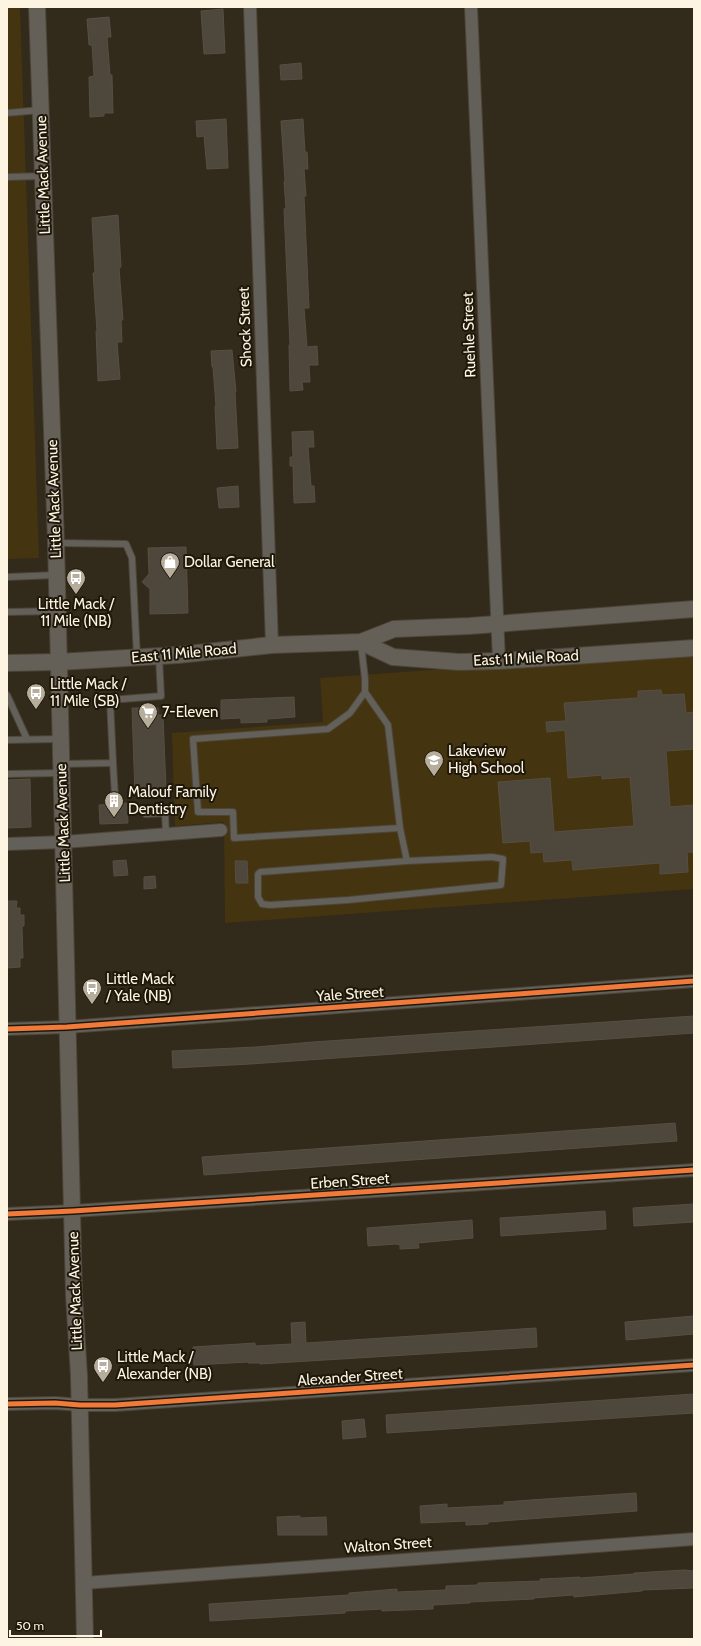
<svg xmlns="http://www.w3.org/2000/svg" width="701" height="1646" font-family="Cabin,sans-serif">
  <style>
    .built { fill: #453410 }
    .building { fill: #4e473b; stroke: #564f42 }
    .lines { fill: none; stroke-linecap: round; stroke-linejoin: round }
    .service-casing { stroke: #4d4539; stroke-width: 8 }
    .minor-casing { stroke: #4d4539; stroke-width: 14 }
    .secondary-casing { stroke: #4d4539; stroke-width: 18 }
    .service { stroke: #626059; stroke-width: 6 }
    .minor { stroke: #626059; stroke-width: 12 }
    .secondary { stroke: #656057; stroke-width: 16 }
    .cycleway-casing { stroke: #1e180b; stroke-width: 8 }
    .cycleway { stroke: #f17a3a; stroke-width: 5 }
    .labels { text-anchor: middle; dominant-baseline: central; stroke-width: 4; stroke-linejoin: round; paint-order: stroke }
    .street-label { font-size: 15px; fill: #fdf4e2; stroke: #1e180b }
    .poi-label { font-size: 15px; fill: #fdf4e2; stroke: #1e180b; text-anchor: start }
  </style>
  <rect width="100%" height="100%" fill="#322a1a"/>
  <g class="built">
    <path d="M7,7h13l19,551 -32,1z"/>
    <path d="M694,651v238l-469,34 -1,-101 -49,4 -3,-93 151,-11 -3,-44z"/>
  </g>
  <g class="building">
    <path d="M223,9l2,44 -21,1 -3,-43z"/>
    <path d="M109,17l2,20h-4l3,38h2l1,38h-9v3l-14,1 -1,-40 5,-1 -2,-31h-3l-2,-26z"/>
    <path d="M301,63l1,16 -21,1 -1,-15z"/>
    <path d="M226,119l2,49 -21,1 -3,-33 -7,1 -1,-16z"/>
    <path d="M303,119l2,33h2l1,17h-4l2,27h-2l5,112h-5l3,39 10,-1 1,19h-9l1,17h-8l1,8 -13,1 -1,-46h1l-6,-136 2,-1 -2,-26 1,-1 -4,-60z"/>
    <path d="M118,215l3,52 -2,1 4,52h-2l1,22h-5l3,37 -22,2 -2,-50h1l-4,-58h2l-3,-55z"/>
    <path d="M232,350l4,42h-1l3,56 -21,1 -2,-43h1l-3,-39h-1l-1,-16z"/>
    <path d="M313,431l1,16h-6l3,39h3l1,16 -21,1 -1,-37h-3v-9h3l-1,-25z"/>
    <path d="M238,486l1,21 -20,1 -2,-20z"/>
    <path d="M186,547l2,66 -38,1v-25l-8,-7 7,-8 -1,-26z"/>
    <path d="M661,690l1,5 22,-1 2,19 8,-1v37l-28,2 4,56 24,-2v47h-7l1,20 -28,2v-11l-87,7 -1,-10 -28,2 -1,-10 -12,1 -1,-12 -27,2 -5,-61 52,-4 4,54 80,-6 -4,-49 -28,2v-4l-34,3 -3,-48 -18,2 -1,-10 20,-1 -2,-18 74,-5v-7z"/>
    <path d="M294,697l1,20 -28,2v3l-26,1v-5l-20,1v-19z"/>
    <path d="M132,708h26v7h5l3,73h-6v7h-25z"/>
    <path d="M30,779l1,48 -24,1v-48z"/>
    <path d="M127,803l1,20 -28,1 -1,-19z"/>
    <path d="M126,860l2,15 -14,1 -1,-15z"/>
    <path d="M235,861h12l1,22h-12z"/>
    <path d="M155,876l1,12 -12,1v-12z"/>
    <path d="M7,901h10l-1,7h4v7h4v11h-2l1,32h-3v9l-13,1z"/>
    <path d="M694,1016v17l-443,31 -78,4 -1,-17 84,-4 57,-5z"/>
    <path d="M675,1123l2,18 -473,34 -2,-18z"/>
    <path d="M694,1204v18l-60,4 -1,-18z"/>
    <path d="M605,1211l1,18 -105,7 -1,-18z"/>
    <path d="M472,1220l1,18 -55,5 1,5 -19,1v-4l-4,-1 -28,2 -1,-18z"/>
    <path d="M694,1316v18l-68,6 -1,-18z"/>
    <path d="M305,1322l1,21 230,-15 1,19 -277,17v-1h-12v-1l-54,3 -1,-18 62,-4v3l37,-2 -1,-21z"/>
    <path d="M694,1394v19l-307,20 -1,-18z"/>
    <path d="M364,1419l2,18 -23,2 -1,-18z"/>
    <path d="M636,1493l1,18 -149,11v2l-22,1v-4l-45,2 -1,-17 27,-2v4l57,-3v-3l26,-2z"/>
    <path d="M300,1516v2l26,-1 1,18h-49l-1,-18z"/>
    <path d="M684,1570l10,1v17l-52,2v1l-46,4 -22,2 -1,-2 -39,3v1l-64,3v1l-37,2v4l-51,2v-2l-37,2v2l-135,8 -1,-17 140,-9v-2l48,-4v3l49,-2v-4l32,-1v-2l63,-2 -1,-2 23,-1 17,-1v1l54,-4v-1z"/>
  </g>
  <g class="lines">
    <defs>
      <g id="service">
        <path d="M7,113l33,-3"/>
        <path d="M7,177l36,-1"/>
        <path d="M57,543l69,1 6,14 5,99"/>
        <path d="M7,577l49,-2"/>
        <path d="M7,612l50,-1"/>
        <path d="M361,644l4,35v13l-15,21 -22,16 -135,10 5,73h35l1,26 166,-10 -12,-103 -23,-33"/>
        <path d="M7,695l20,44"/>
        <path d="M7,740l52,-1"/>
        <path d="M113,763l2,33"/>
        <path d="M61,764l52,-1 -3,-63 51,-4 -2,-39"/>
        <path d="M7,774l53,-1"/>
        <path d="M146,814l19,-1 1,21"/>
        <path d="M400,828l7,33 85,-4 11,2 -2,26 -153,15 -78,5 -8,-1 -4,-7v-23l2,-2 147,-11"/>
      </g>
      <g id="minor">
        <path d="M250,7l22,638"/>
        <path d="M471,7l28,654"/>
        <path d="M7,844l57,-2 157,-12"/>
        <path d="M7,1029l60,-2 627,-46"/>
        <path d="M7,1214l66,-3 621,-41"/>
        <path d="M7,1404l48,-1 25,2h35l579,-40"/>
        <path d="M84,1583l610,-44"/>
      </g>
      <g id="secondary">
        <path d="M37,7l19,536 18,752 5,81 6,263"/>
        <path d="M361,642l32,15 66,5 40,-1 195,-13"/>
        <path d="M7,663l51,-1 120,-7 94,-10 89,-3 33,-13 75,-3 225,-17"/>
      </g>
    </defs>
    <use href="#service" class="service-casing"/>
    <use href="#minor" class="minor-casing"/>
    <use href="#secondary" class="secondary-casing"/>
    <use href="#service" class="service"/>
    <use href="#minor" class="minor"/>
    <use href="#secondary" class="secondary"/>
    <defs>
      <g id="cycleway">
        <path d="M7,1029l60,-2 627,-46"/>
        <path d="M7,1214l66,-3 621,-41"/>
        <path d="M7,1404l48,-1 25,2h35l579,-40"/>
      </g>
    </defs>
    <use href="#cycleway" class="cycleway-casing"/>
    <use href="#cycleway" class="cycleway"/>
  </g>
  <defs>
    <symbol id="shop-pin" viewBox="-11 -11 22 30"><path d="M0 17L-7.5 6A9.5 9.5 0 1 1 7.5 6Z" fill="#b6ad9c" stroke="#1e180b"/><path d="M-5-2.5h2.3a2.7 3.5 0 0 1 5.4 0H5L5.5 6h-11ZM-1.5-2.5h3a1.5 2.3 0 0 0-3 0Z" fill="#fff"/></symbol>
    <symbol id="bus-pin" viewBox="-11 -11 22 30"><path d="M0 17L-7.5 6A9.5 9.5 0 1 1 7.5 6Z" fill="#b6ad9c" stroke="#1e180b"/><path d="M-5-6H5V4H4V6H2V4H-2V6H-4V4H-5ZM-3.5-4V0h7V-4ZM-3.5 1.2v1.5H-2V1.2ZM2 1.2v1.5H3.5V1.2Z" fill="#fff"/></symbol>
    <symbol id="supermarket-pin" viewBox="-11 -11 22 30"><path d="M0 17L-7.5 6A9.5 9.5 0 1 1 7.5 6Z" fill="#b6ad9c" stroke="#1e180b"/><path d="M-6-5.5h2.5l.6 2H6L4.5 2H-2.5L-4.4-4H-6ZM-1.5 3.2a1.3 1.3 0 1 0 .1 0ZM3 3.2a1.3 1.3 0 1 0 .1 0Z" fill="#fff"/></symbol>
    <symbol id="school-pin" viewBox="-11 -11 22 30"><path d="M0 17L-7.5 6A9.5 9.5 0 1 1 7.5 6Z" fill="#b6ad9c" stroke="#1e180b"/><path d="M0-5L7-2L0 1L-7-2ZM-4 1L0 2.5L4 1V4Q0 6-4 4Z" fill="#fff"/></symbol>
    <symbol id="building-pin" viewBox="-11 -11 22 30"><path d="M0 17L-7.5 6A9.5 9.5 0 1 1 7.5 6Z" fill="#b6ad9c" stroke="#1e180b"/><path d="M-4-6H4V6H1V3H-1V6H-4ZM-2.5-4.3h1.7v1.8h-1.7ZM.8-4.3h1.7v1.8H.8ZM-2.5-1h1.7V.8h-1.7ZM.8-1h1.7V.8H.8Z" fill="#fff"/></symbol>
  </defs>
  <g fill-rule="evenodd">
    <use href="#shop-pin" x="159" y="551" width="22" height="30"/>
    <use href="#bus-pin" x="65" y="567" width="22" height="30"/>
    <use href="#bus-pin" x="25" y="682" width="22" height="30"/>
    <use href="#supermarket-pin" x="137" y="701" width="22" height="30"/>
    <use href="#school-pin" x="423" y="749" width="22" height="30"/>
    <use href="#building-pin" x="103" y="790" width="22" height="30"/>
    <use href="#bus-pin" x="81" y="977" width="22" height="30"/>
    <use href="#bus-pin" x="92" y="1355" width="22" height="30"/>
  </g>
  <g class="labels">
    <g class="street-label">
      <text transform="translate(43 175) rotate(-92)">Little Mack Avenue</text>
      <text transform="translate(245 327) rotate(-92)">Shock Street</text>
      <text transform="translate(469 335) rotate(-92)">Ruehle Street</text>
      <text transform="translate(54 499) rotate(-92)">Little Mack Avenue</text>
      <text transform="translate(184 653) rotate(-5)">East 11 Mile Road</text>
      <text transform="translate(526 658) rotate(-3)">East 11 Mile Road</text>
      <text transform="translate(63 823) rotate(-92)">Little Mack Avenue</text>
      <text transform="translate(350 994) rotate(-4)">Yale Street</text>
      <text transform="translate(350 1181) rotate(-4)">Erben Street</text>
      <text transform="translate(75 1291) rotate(-92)">Little Mack Avenue</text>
      <text transform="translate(350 1377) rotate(-4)">Alexander Street</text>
      <text transform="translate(388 1545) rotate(-4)">Walton Street</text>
    </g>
    <g class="poi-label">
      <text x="184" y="562">Dollar General</text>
      <text x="76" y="604" text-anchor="middle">Little Mack /<tspan x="76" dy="17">11 Mile (NB)</tspan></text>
      <text x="50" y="684">Little Mack /<tspan x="50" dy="17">11 Mile (SB)</tspan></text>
      <text x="162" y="712">7-Eleven</text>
      <text x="448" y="751">Lakeview<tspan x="448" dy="17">High School</tspan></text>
      <text x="128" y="792">Malouf Family<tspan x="128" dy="17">Dentistry</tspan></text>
      <text x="106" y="979">Little Mack<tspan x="106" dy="17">/ Yale (NB)</tspan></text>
      <text x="117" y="1357">Little Mack /<tspan x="117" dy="17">Alexander (NB)</tspan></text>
    </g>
  </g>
  <rect width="701" height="1646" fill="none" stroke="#fdf4e2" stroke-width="16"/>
  <path d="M10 1630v6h91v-6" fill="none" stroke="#fdf4e2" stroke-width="2"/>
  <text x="16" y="1630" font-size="12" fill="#fdf4e2" stroke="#1e180b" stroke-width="3" paint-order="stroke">50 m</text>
</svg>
